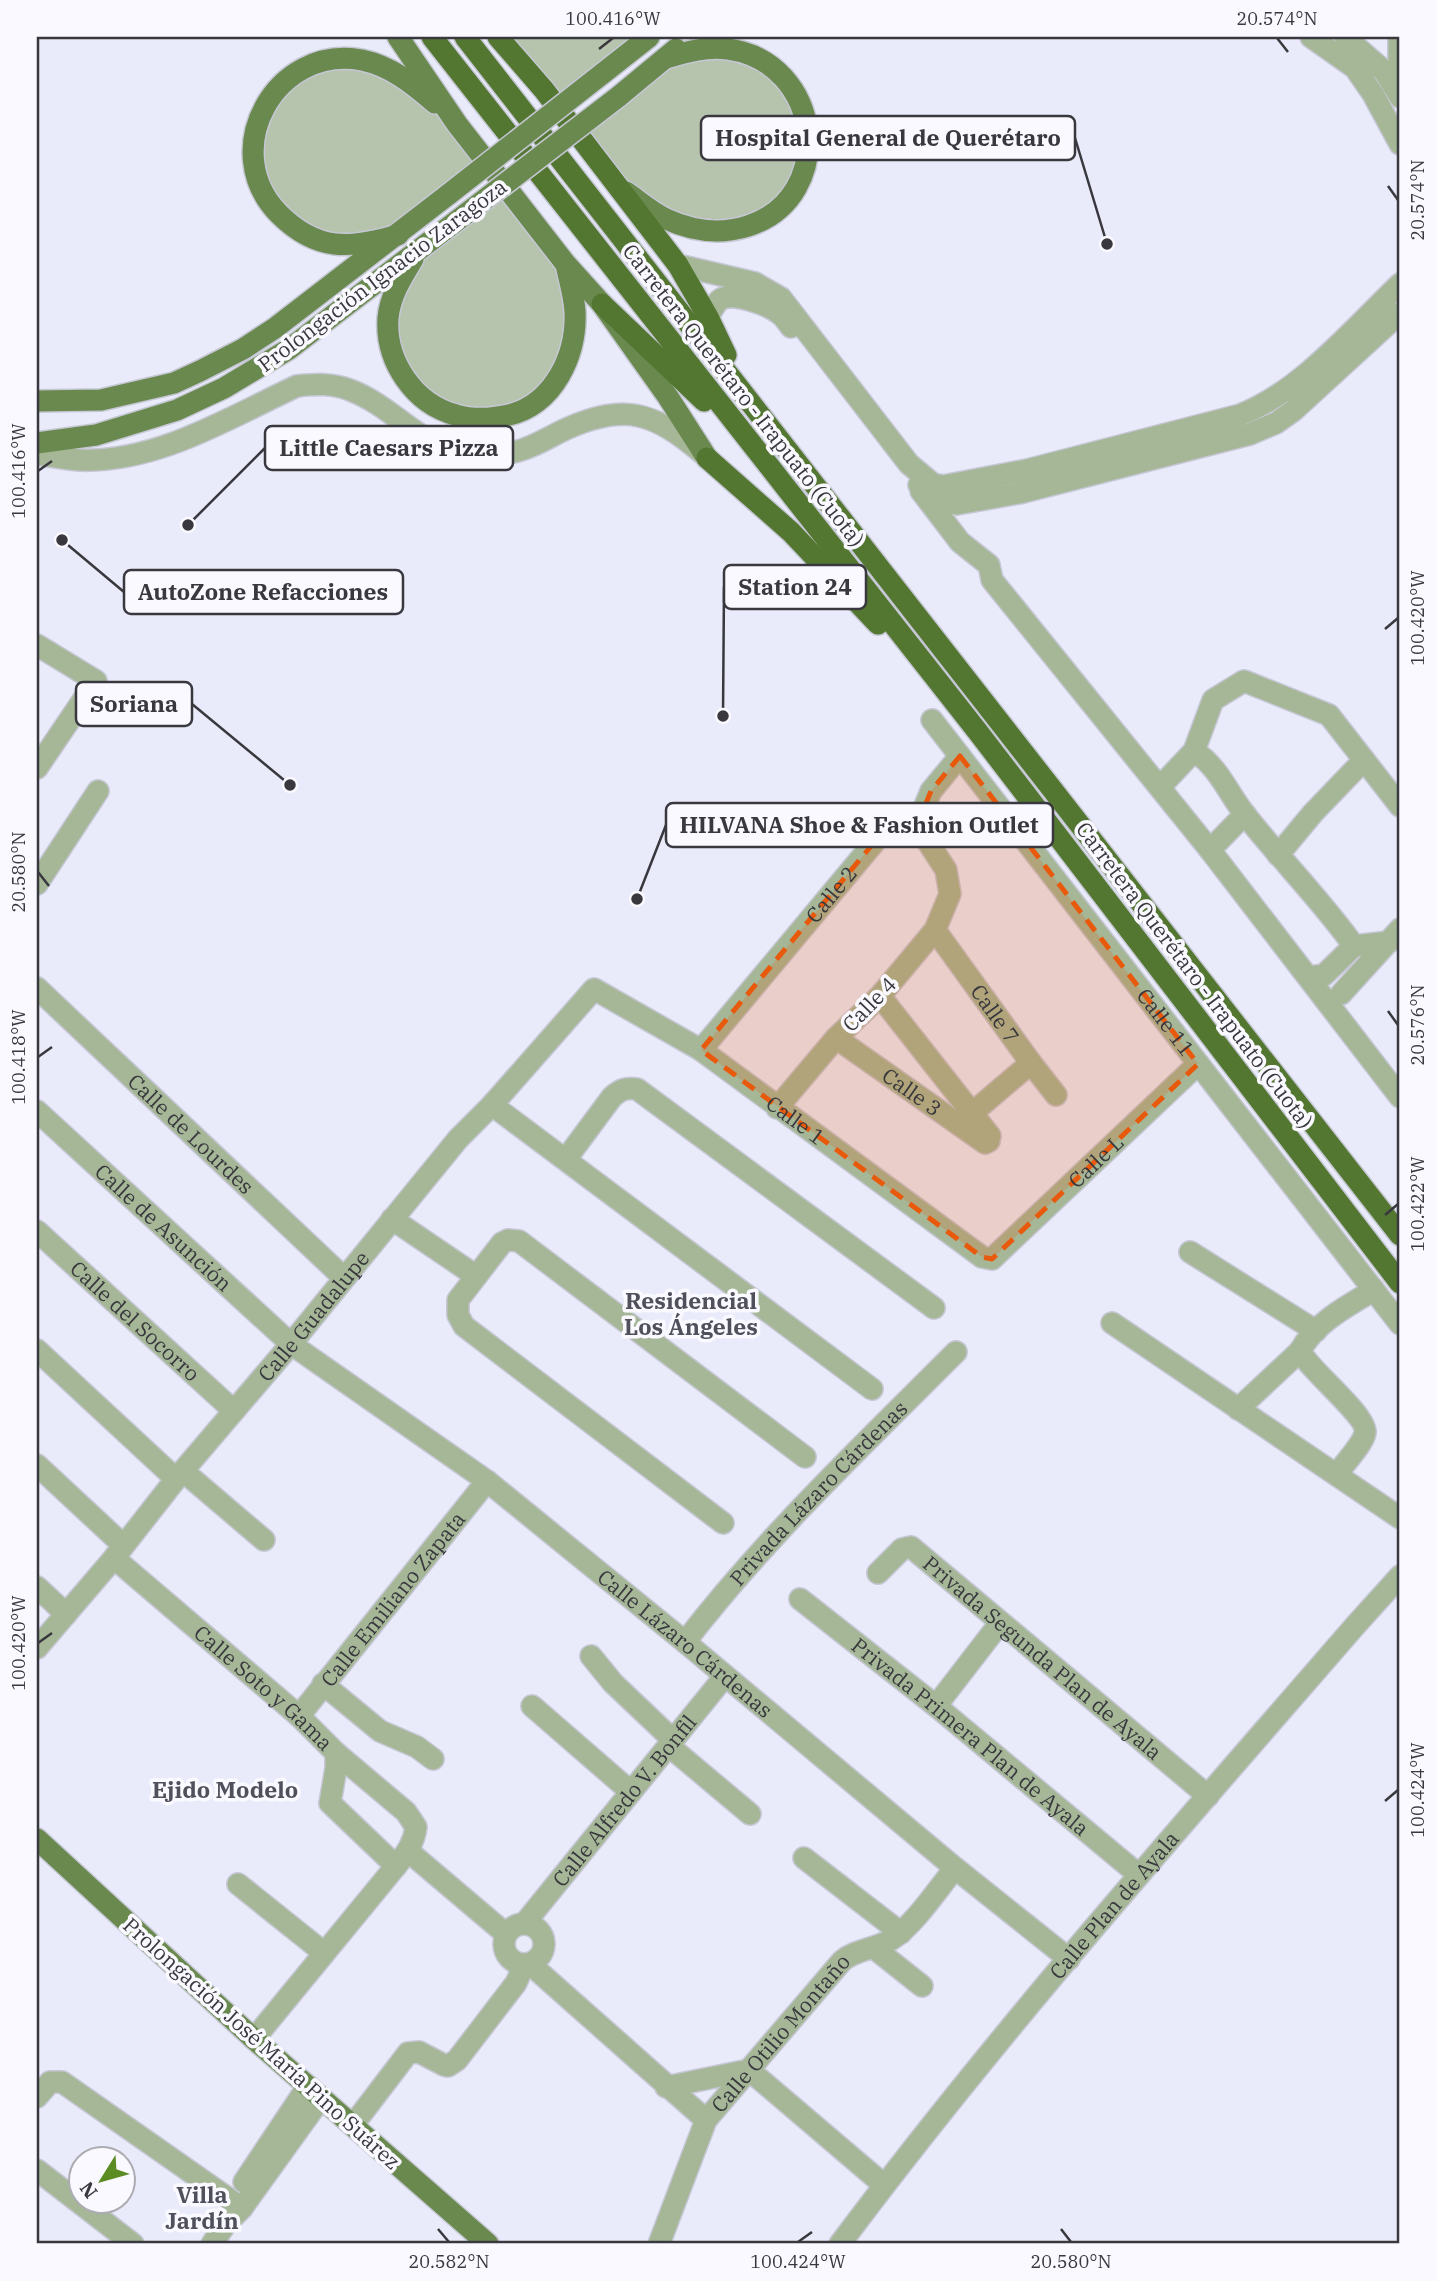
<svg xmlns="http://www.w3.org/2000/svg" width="1437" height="2281" font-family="'IBM Plex Serif',serif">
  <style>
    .green { fill: #b6c3ad }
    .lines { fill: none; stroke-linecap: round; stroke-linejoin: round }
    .minor-casing { stroke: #c6c7d4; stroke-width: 24 }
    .major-casing { stroke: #c6c7d4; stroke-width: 24 }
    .highway-casing { stroke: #c6c7d4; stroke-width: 24 }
    .minor { stroke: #a5b797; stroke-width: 21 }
    .major { stroke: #69894e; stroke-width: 21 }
    .highway { stroke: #537731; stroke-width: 21 }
    .major-bridge-casing { stroke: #c6c7d4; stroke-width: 24; stroke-linecap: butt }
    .major-bridge { stroke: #69894e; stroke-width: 21 }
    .marked { fill: #e8590c; fill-opacity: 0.2; stroke: #e8590c; stroke-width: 5; stroke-dasharray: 14 9; stroke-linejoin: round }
    .ticks { fill: none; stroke: #38383e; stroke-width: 2.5 }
    .labels { text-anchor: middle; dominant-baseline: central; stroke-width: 7; stroke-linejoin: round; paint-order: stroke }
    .street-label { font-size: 21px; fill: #38383e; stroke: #f9f9ff }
    .neighbourhood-label { font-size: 23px; font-weight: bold; fill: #50505c; stroke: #f9f9ff }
    .leader { fill: none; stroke: #38383e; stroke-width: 2.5 }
    .callout-dot { fill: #38383e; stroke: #f9f9ff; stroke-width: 2.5 }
    .callout { fill: #f9f9ff; stroke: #38383e; stroke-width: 2.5 }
    .callout-label { font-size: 23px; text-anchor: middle; font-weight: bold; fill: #38383e }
    .neatline { fill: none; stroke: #38383e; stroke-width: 2.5 }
    .ticks-label { font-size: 18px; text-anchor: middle; fill: #38383e }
  </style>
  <rect width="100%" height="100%" fill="#eaebfa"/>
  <g class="green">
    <path d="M510,37h131l-83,62z"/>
    <path d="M727,55l48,22 24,41 -3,45 -16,33 -22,18 -29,9 -57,-8 -51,-35 -37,-46 84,-68 24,-8z"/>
    <path d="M374,63l51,38 57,61 -90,71 -27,10 -54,-10 -39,-40 -14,-56 10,-28 47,-40z"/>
    <path d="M504,191l56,71 10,50 -17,66 -39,31 -58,3 -43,-30 -21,-49 21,-65z"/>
  </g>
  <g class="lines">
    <defs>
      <g id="minor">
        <path d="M1311,37l44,31 18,26 27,50"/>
        <path d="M1345,37l39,34 16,26"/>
        <path d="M1399,92v-55"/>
        <path d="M678,265l77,18 26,15 128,166 24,20 10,2 84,-16 213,-55c60,-23 113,-86 160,-131"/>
        <path d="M708,317c4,-7 7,-14 13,-18 13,-7 48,6 59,15 4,3 8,9 11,13"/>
        <path d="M37,454c14,2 28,5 43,6 77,3 150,-43 217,-74 18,-2 36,-3 53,4 47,18 71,60 126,67 13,2 28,-3 42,-6 18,-5 31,-14 48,-22 60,-27 88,-16 136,24"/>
        <path d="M919,485l19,14 19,5 62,-11 231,-59 26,-11 17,-12 107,-98"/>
        <path d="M921,491l39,51 29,23 3,15 218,270 190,247"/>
        <path d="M37,645l59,36 -59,87"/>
        <path id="s1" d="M932,720l468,604"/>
        <path d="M1194,751c26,17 34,43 53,66 35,44 74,83 107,129"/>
        <path d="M1160,787l34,-36 19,-51 31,-19 85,34 71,91"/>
        <path d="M915,830l16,-39 29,-35"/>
        <path d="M1210,850l35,-36"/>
        <path d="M1278,855l35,-42 51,-53"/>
        <path d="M37,884l61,-93"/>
        <path id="s2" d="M935,930l96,133 25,32"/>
        <path d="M1310,977l14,-2 30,-29 35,-4"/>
        <path id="s3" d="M37,988l307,290"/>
        <path d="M1341,994l59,-65"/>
        <path d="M880,996l110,140"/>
        <path id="s4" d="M836,1038l149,105 4,-2"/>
        <path id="s5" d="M701,1050l181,-217 16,-10 17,7 13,12 18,28 4,24 -15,36 -55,66 -44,42 -59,70"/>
        <path d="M492,1105l380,284"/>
        <path id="s6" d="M37,1111l254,233 196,137 198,161 270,226 114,91"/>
        <path d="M971,1114l60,-51"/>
        <path d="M566,1159l46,-62c8,-7 14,-10 25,-8l297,219"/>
        <path d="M392,1219l84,57"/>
        <path id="s7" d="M37,1231l197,180"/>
        <path d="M1190,1252l126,79"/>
        <path d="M1112,1323l288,195"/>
        <path d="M37,1350l139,129"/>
        <path d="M1238,1409l62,-58"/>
        <path d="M37,1465l86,80"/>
        <path d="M183,1471l81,69"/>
        <path d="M1337,1474c7,-10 26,-30 28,-41 3,-17 -55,-62 -65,-82 15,-28 47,-45 74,-61"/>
        <path d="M723,1523l-259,-197 -6,-11v-15l44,-57 6,-3 11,1 286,216"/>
        <path id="s8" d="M114,1558l185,158 37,37v15l-6,35 66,63"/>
        <path id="s9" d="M878,1573l24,-24 9,-2 297,249"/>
        <path d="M37,1587l29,27"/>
        <path id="s10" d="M800,1599l136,107 203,169"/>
        <path id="s11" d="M685,1642c81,-105 178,-197 271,-290"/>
        <path id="s12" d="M37,1648l77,-90 62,-79 115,-135 167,-205 34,-34 102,-116 107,61 281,207 10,2 206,-195"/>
        <path d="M591,1656l22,27 60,57"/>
        <path d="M323,1684l57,47 37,16 16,12"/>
        <path d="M532,1706l99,86"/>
        <path d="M936,1706l64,-83"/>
        <path id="s13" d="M299,1716l188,-235"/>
        <path d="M669,1746l81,68"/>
        <path d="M408,1851l98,83"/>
        <path d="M804,1858l97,75"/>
        <path d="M238,1884l85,68"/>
        <path id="s14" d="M524,1924l201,-248"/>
        <circle cx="524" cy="1944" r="20"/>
        <path d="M874,1948l48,38"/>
        <path d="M530,1964l176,156"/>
        <path d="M254,2039l142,-173c10,-12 18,-23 20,-39l-10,-15 -70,-59"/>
        <path d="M666,2087l83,-17 135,115"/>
        <path d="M37,2097l13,-15h12l180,126"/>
        <path d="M353,2125l55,-72 11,-1 25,13 4,1 9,-6 59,-77 8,-18"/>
        <path d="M37,2170l96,74"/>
        <path d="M244,2182l64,-96"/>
        <path d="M212,2244l13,-19 17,-17 79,-110"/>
        <path id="s15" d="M659,2244l47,-124 136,-159c14,-12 35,-12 50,-22 23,-15 45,-49 63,-71"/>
        <path id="s16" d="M840,2244c160,-214 339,-415 514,-617l46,-51"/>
      </g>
      <g id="major">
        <path d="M398,37l59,87 108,139 37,41 66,93 39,61"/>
        <path d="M602,74l47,-37"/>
        <path d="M618,97l58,-48"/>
        <path d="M626,192c13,9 25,20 40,27 26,12 54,16 82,7 90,-29 75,-164 -20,-177 -21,-3 -42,3 -62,9"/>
        <path d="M398,235c-48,14 -81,17 -119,-21 -62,-63 -4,-170 83,-154 29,6 51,24 73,43"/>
        <path d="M413,259c-11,18 -23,37 -25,59 -3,43 26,86 68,97 17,5 35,4 53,0 45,-11 68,-60 66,-104 -1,-15 -5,-28 -8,-42"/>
        <path d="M37,401l64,-1 73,-17 26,-12 43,-22 32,-21 174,-134"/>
        <path d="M37,443l59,-8 81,-25 47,-22 65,-39 178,-136"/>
        <path d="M37,1839l217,200 234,205"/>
      </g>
      <g id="highway">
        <path d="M432,37l546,695 422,551"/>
        <path d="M465,37l935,1198"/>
        <path d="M498,37l46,53 134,175 30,52 18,38"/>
        <path d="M602,304l102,97"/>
        <path d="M707,458l84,74 87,92"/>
      </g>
    </defs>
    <use href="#minor" class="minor-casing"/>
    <use href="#major" class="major-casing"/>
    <use href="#highway" class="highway-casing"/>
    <use href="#minor" class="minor"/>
    <use href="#major" class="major"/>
    <use href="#highway" class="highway"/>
    <defs>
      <g id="major-bridge">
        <path d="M449,194l153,-120"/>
        <path d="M467,213l151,-116"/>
      </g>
    </defs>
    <use href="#major-bridge" class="major-bridge-casing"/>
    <use href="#major-bridge" class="major-bridge"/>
  </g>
  <path class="marked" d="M960,756l238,308 -206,195 -10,-2 -281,-207 181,-217 16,-10 17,7 16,-39z"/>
  <path class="ticks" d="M1277,38l11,14M599,49l14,-11M1388,186l10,14M38,471l14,-10M1385,629l13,-11M38,872l11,14M1388,1011l10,14M38,1057l14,-10M1385,1215l13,-11M38,1643l14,-10M1385,1801l13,-11M438,2229l11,13M1061,2229l10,13M798,2242l14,-10"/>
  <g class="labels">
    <g class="street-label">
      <text transform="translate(382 275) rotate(-37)">Prolongación Ignacio Zaragoza</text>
      <text transform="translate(744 395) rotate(52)">Carretera Querétaro - Irapuato (Cuota)</text>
      <text stroke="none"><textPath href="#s5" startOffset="203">Calle 2</textPath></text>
      <text transform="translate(1195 975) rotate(53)">Carretera Querétaro - Irapuato (Cuota)</text>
      <text transform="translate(869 1004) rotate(-46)">Calle 4</text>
      <text stroke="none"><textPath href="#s2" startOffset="103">Calle 7</textPath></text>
      <text stroke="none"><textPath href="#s1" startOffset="382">Calle 11</textPath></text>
      <text stroke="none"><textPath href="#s4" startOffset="93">Calle 3</textPath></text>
      <text stroke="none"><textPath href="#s12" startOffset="1104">Calle 1</textPath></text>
      <text stroke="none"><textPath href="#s3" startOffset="212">Calle de Lourdes</textPath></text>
      <text stroke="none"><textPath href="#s12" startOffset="1488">Calle L</textPath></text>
      <text stroke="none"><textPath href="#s6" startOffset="172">Calle de Asunción</textPath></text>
      <text stroke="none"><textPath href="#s12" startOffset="432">Calle Guadalupe</textPath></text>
      <text stroke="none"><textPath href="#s7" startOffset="133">Calle del Socorro</textPath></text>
      <text stroke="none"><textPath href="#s11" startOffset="200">Privada Lázaro Cárdenas</textPath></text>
      <text stroke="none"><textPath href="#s13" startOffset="150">Calle Emiliano Zapata</textPath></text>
      <text stroke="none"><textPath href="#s6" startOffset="840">Calle Lázaro Cárdenas</textPath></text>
      <text stroke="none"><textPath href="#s9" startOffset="215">Privada Segunda Plan de Ayala</textPath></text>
      <text stroke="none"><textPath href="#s8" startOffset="198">Calle Soto y Gama</textPath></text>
      <text stroke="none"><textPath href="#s10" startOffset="219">Privada Primera Plan de Ayala</textPath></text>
      <text stroke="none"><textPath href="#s14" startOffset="159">Calle Alfredo V. Bonfil</textPath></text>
      <text stroke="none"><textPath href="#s16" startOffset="436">Calle Plan de Ayala</textPath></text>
      <text stroke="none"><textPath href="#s15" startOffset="247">Calle Otilio Montaño</textPath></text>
      <text transform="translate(262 2043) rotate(42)">Prolongación José María Pino Suárez</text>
    </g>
    <g class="neighbourhood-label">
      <text x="691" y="1300">Residencial<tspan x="691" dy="26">Los Ángeles</tspan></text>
      <text x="225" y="1789">Ejido Modelo</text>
      <text x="202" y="2194">Villa<tspan x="202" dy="26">Jardín</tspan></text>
    </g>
  </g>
  <path class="leader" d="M1107 244L1075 138M188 525L265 448M723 716L724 587M62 540L124 592M290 785L192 704M637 899L666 825"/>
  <g class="callout-dot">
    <circle cx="1107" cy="244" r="7"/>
    <circle cx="188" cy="525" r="7"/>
    <circle cx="723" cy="716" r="7"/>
    <circle cx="62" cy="540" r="7"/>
    <circle cx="290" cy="785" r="7"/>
    <circle cx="637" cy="899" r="7"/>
  </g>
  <g class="callout">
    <rect x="701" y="116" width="374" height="44" rx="7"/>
    <rect x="265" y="426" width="248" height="44" rx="7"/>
    <rect x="724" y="565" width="142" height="44" rx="7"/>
    <rect x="124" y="570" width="279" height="44" rx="7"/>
    <rect x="76" y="682" width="116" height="44" rx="7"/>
    <rect x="666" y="803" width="387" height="44" rx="7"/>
  </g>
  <g class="callout-label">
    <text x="888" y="146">Hospital General de Querétaro</text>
    <text x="389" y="456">Little Caesars Pizza</text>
    <text x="795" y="595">Station 24</text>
    <text x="263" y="600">AutoZone Refacciones</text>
    <text x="134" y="712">Soriana</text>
    <text x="859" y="833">HILVANA Shoe &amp; Fashion Outlet</text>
  </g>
  <rect width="1437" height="2281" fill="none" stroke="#f9f9ff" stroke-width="77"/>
  <g transform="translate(102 2180) rotate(233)"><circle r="33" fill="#f9f9ff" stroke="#acacb2" stroke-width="2"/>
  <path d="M0-5L12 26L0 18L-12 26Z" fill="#5a8c23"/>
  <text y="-10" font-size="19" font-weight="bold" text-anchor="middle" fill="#38383e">N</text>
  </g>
  <rect x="38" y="38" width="1360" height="2204" class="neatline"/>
  <g class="ticks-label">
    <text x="613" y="25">100.416°W</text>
    <text x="1277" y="25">20.574°N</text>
    <text transform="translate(1418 200) rotate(-90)" y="6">20.574°N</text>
    <text transform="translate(19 471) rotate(-90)" y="6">100.416°W</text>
    <text transform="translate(1418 618) rotate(-90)" y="6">100.420°W</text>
    <text transform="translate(19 872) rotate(-90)" y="6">20.580°N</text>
    <text transform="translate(1418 1025) rotate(-90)" y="6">20.576°N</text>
    <text transform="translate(19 1057) rotate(-90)" y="6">100.418°W</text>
    <text transform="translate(1418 1204) rotate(-90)" y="6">100.422°W</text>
    <text transform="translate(19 1643) rotate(-90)" y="6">100.420°W</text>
    <text transform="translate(1418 1790) rotate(-90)" y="6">100.424°W</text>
    <text x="449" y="2268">20.582°N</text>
    <text x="798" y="2268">100.424°W</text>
    <text x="1071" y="2268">20.580°N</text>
  </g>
</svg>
